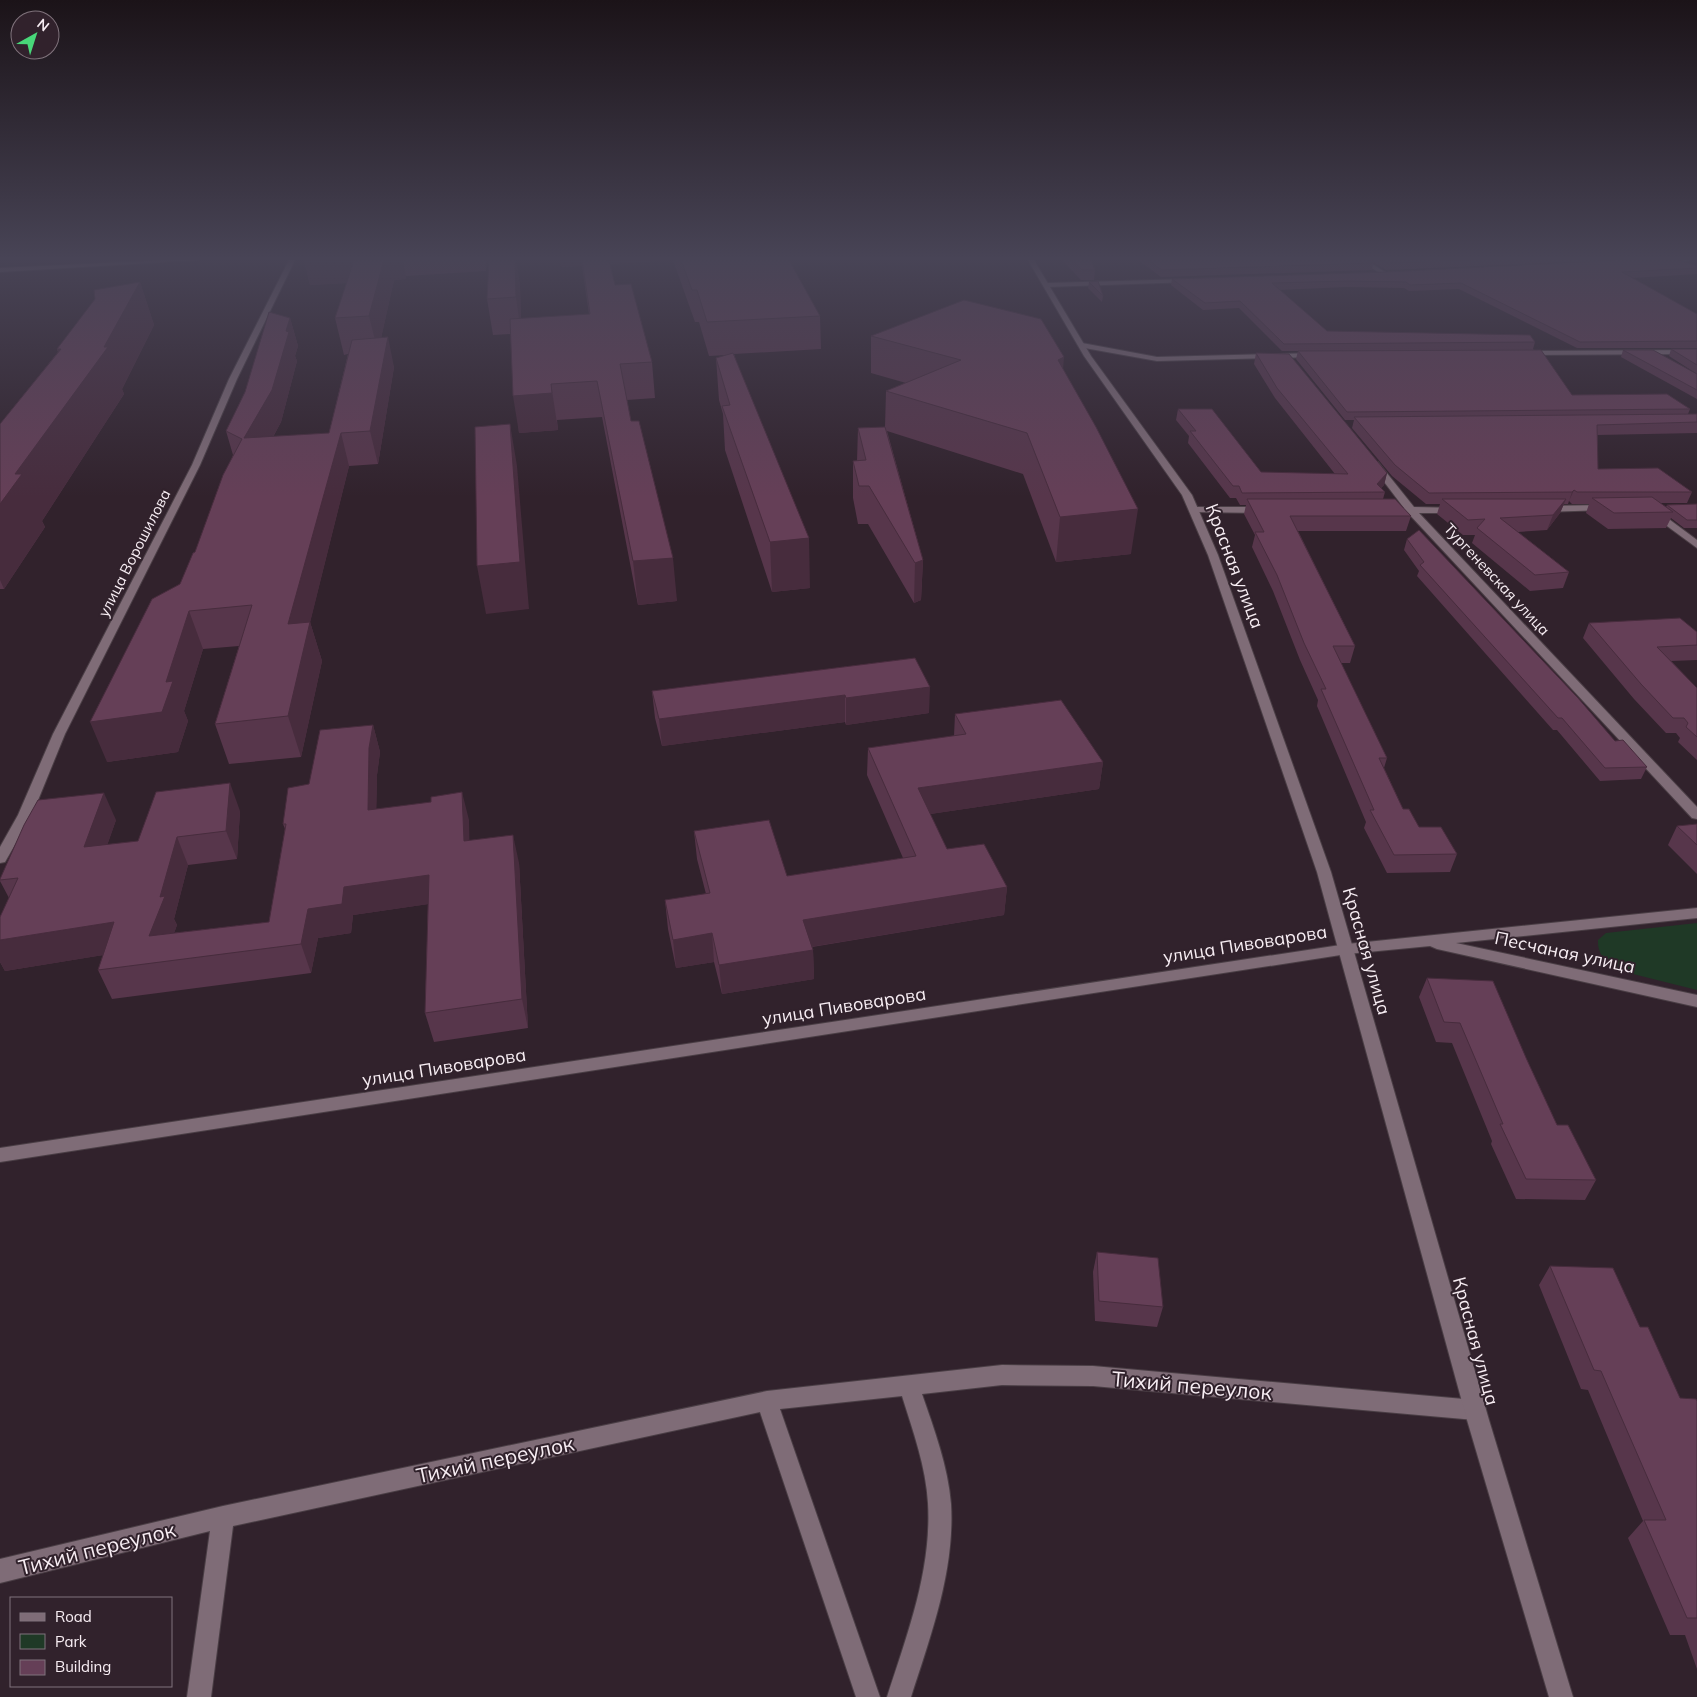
<svg xmlns="http://www.w3.org/2000/svg" width="1697" height="1697" font-family="Mulish,sans-serif">
  <style>
    .green { fill: #1f3926 }
    .lines { fill: none; stroke-linecap: round; stroke-linejoin: round }
    .minor-casing { stroke: #4a3e45; stroke-width: 2 }
    .tertiary-casing { stroke: #4a3e45; stroke-width: 2 }
    .secondary-casing { stroke: #4a3e45; stroke-width: 2 }
    .minor { fill: #7f6c77; fill-rule: evenodd }
    .tertiary { fill: #7f6c77; fill-rule: evenodd }
    .secondary { fill: #7f6c77; fill-rule: evenodd }
    .wall { fill: #57364b }
    .shaded-wall { fill: #472c3d }
    .building { fill: #653f57; stroke: #472c3d }
    .labels { text-anchor: middle; dominant-baseline: central; stroke-width: 4; stroke-linejoin: round; paint-order: stroke }
    .far-street-label { font-size: 15px; fill: #f7edf3; stroke: #31222c }
    .street-label { font-size: 18px; fill: #f7edf3; stroke: #31222c }
    .near-street-label { font-size: 21px; fill: #f7edf3; stroke: #31222c }
  </style>
  <rect width="100%" height="100%" fill="#31222c"/>
  <path class="green" d="M1697,923v67l-80,-20c-11,-7 -20,-16 -19,-30l8,-7z"/>
  <g class="lines">
    <defs>
      <g id="minor">
        <path d="M167,260h32l-199,12v-4z"/>
        <path d="M1359,260h7l22,14 -5,1z"/>
        <path d="M1661,260h29l-27,3z"/>
        <path d="M1189,279l2,3 -144,5 -3,-2 3,-2z"/>
        <path d="M1082,343l75,14 158,-4 4,2 -4,2 -158,4 -78,-14v-4z"/>
        <path d="M1697,350v4l-171,1 -4,-2 4,-2z"/>
        <path d="M1372,462h6l36,45 46,1v4l-3,1h-38l278,294v12l-5,-1 -284,-305 -5,-1 -2,-2 3,-2 -32,-42z"/>
        <path d="M1604,505l3,1v4l-64,2 -5,-3 5,-3z"/>
        <path d="M1195,507h67l5,3 -5,3 -70,-1 -2,-2z"/>
        <path d="M1652,511h6l39,29v8l-45,-33z"/>
        <path d="M1697,908v10l-241,25 241,52v12l-260,-58 -7,-3 -83,8 -1347,208v-14l1347,-204z"/>
        <path d="M1002,1365l91,1 382,34 7,3 4,7 -4,7 -7,3 -382,-34 -91,-1 -80,9c12,35 26,72 29,110 4,66 -20,131 -40,193h-24c20,-62 45,-127 41,-194 -2,-36 -15,-72 -26,-107l-122,13 100,288h-24l-96,-285 -527,114 -22,171h-24l23,-166 -210,52v-24l223,-53 544,-115z"/>
      </g>
      <path id="tertiary" d="M1028,260h6l57,96 101,139 26,60 113,317 158,548 84,277h-24l-82,-277 -150,-548 -109,-317 -26,-60 -98,-139z"/>
      <path id="secondary" d="M289,260h6l-58,119 -37,86 -135,269 -33,81 -27,47 -5,1v-16l18,-32 35,-81 139,-269 37,-86z"/>
    </defs>
    <use href="#minor" class="minor-casing"/>
    <use href="#tertiary" class="tertiary-casing"/>
    <use href="#secondary" class="secondary-casing"/>
    <use href="#minor" class="minor"/>
    <use href="#tertiary" class="tertiary"/>
    <use href="#secondary" class="secondary"/>
  </g>
  <g class="wall">
    <path d="M304,260h183l-1,11 -80,5v3l-12,1 -13,58 13,29 -16,97 -29,2 -39,156 12,39 -21,96 -72,7 -14,-40 24,-78 -36,3 -19,62 4,10 -10,31 -71,10 73,-178 15,-32 38,-97 -7,-24 64,-113 8,28 -3,10 2,5 -16,61 -8,15 56,-4 19,-79 -4,1 -9,-37 12,-35 -37,2z"/>
    <path d="M489,260h27l4,26 1,33 68,-5 -7,-48 -21,1 -1,-7h229l31,56 1,33 -87,5 76,234 -38,4 -47,-142 -2,-36 -4,-14 -3,-42 12,-3 -19,1 -10,-34h-4l-22,-62 -63,4 5,21 37,77 3,36 -28,2 4,21 46,180 -39,4 -36,-188 -45,3 1,10 -39,3 -8,-99 -18,1 -6,-36z"/>
    <path d="M1062,260h29l4,10 -1,10h-13z"/>
    <path d="M1138,260h229l6,3 -1,7 -211,7z"/>
    <path d="M1369,260h311l17,6v8l-65,4 65,36v34h-120l-118,-59 -50,2 -5,-3 -58,-1 -67,3 48,41 208,11 -2,7 39,46 118,14 -2,5h9v19l-100,2 1,34 94,23 -5,11h-27l6,4 1,-2 30,-1v24h-13l-13,-10 -5,10 -58,1 -22,-16 3,-9h-17l-3,-3 -1,3h-4l-4,9 -13,17 -29,2 51,40 -6,16 -33,3 -58,-48 3,-8h-12l-26,-21 3,-10h-14l-34,-28 -40,-48 2,-8h-9l-49,-61 2,-8h-16l-43,-43 -36,2 -32,-25 1,-6 215,-7 206,-11 -207,9z"/>
    <path d="M140,282l14,43 -32,64 2,5 -82,127 3,6 -41,62h-4v-165l58,-72 -1,-3z"/>
    <path d="M1089,282l14,14 -1,6 -14,-14z"/>
    <path d="M871,336l192,34 68,184 -75,8 -33,-88 -136,-43 36,129 -2,40 -7,3 -46,-79h-10l-5,-26v-37h4l1,-33 27,-1 1,-36 20,-8 -35,-10z"/>
    <path d="M1671,349h26v25l-28,-18z"/>
    <path d="M1623,350l74,24v25l-76,-42z"/>
    <path d="M1256,353l131,120 -3,12 -3,3 4,4 -2,7 28,17 -5,15h-108l57,115 -5,17h-9l46,95 -3,10 19,41 16,18 38,27 -7,18 -63,1 -23,-45 2,-6 -49,-116 1,-6 -18,-40 -27,-69 -21,-44 3,-12 -11,-21 2,-9h-6l-4,-7h-6l-42,-55 1,-7 -13,-16 2,-11 83,63 74,2 -60,-76 -21,-34z"/>
    <path d="M1407,539l208,202 32,26 -6,12 -41,2 -43,-51h-4l-136,-154 2,-5 -15,-21z"/>
    <path d="M1589,623l108,9v28l-26,1 26,27v72l-19,-18 2,-4 -4,-5h-10l-32,-34 -51,-61z"/>
    <path d="M915,658l14,55 -83,12 -1,-3 -183,24 -7,-28 -3,-27z"/>
    <path d="M955,714l148,48 -4,27 -169,25 17,35 60,38 -3,28 -192,32 1,3 1,29 -92,15 -8,-32 -38,6 -8,-39 -3,-29 41,-6 -9,-35 -3,-28 93,45 116,-18 -36,-83 1,-27 86,-12z"/>
    <path d="M373,725l7,27 -3,23 -1,34 93,11v20l50,23 9,165 -94,14 -9,-29 3,-109 -75,11 -2,18 -33,5 -7,35 -199,26 -14,-29 5,-15 -98,16 -5,-9v-45l9,-19 -9,-17v-2l116,-59 -9,25 31,-4 102,-30 -3,48 -49,6 -14,54 3,6 -3,8 95,-11 16,-93 -2,-5 26,-40z"/>
    <path d="M1697,824v50l-29,-29 9,-19z"/>
    <path d="M1427,978l100,82 30,65 39,55 -11,20 -69,-1 -25,-55 1,-3 -40,-98 -16,-1 -17,-45z"/>
    <path d="M1097,1252l66,55 -6,20 -62,-6 -2,-49z"/>
    <path d="M1550,1266l90,61 40,71 17,3v268l-12,-34h-15l-42,-97 15,-17 -55,-131 -7,-1 -42,-104z"/>
  </g>
  <g class="shaded-wall">
    <path d="M304,260h56l5,22 -55,3z"/>
    <path d="M384,260h19l3,16v3l-12,1 -16,72 -9,-36z"/>
    <path d="M485,260h2l-1,11z"/>
    <path d="M515,260h1l4,26 1,47 -5,-36z"/>
    <path d="M560,260h21l1,6 -21,1z"/>
    <path d="M607,260h66l-66,4z"/>
    <path d="M140,282l14,43 -32,64 2,5 -82,127 3,6 -41,62 -4,-9v-76l15,-30 58,-80 -16,-45 47,-2z"/>
    <path d="M290,318l8,28 -3,10 2,5 -16,61 -27,49 -10,-33 42,-107z"/>
    <path d="M388,337l6,30 -16,97 -8,-33z"/>
    <path d="M1064,357l-3,38 -3,-35z"/>
    <path d="M551,384l7,46 -39,3 -6,-37z"/>
    <path d="M510,424l7,42 12,143 -43,5 -9,-48z"/>
    <path d="M341,433l8,33 -49,197 -12,-39z"/>
    <path d="M1387,473l-3,12 -7,7v-8z"/>
    <path d="M1574,490l-5,11 -1,3 4,-12z"/>
    <path d="M1566,499l-6,14 -13,17 6,-15z"/>
    <path d="M1138,509l-7,45 -75,8 4,-45z"/>
    <path d="M809,538l1,50 -38,4 -2,-50z"/>
    <path d="M673,558l4,43 -39,4 -5,-44z"/>
    <path d="M923,560l-2,40 -7,3 1,-40z"/>
    <path d="M189,611l14,38 -19,62 4,10 -10,31 -71,10 -17,-40 76,-40z"/>
    <path d="M310,622l12,39 -21,96 -13,-41z"/>
    <path d="M930,687l-1,26 -83,12v-27z"/>
    <path d="M845,695v27l-183,24 -3,-27z"/>
    <path d="M373,725l7,27 -3,23 -1,63 -8,-28 1,-62z"/>
    <path d="M1103,762l-4,27 -182,27 1,-28z"/>
    <path d="M230,783l10,28 -3,48 -11,-28z"/>
    <path d="M462,792l7,28 1,49 -6,-28z"/>
    <path d="M104,793l12,27 -19,55 -13,-28z"/>
    <path d="M513,835l6,28 9,165 -6,-29z"/>
    <path d="M177,837l11,28 -14,54 3,6 -14,37 -14,-26z"/>
    <path d="M429,875l7,28 -83,12 -2,18 -33,5 -7,35 -10,-29 7,-35 36,-22z"/>
    <path d="M1007,887l-3,28 -200,33 -1,-28z"/>
    <path d="M114,922l14,29 -123,20 -5,-9v-22z"/>
    <path d="M712,933l2,29 -38,6 -3,-28z"/>
    <path d="M813,950l1,29 -92,15 -3,-29z"/>
  </g>
  <g class="building">
    <path d="M354,260h30l-15,56 -34,2z"/>
    <path d="M489,260h26l1,37 -29,2z"/>
    <path d="M582,260h27l6,25 16,-1 21,78 -32,2 11,57h8l34,137 -40,3 -36,-180 -46,3 1,9 -39,3 -3,-77 80,-5z"/>
    <path d="M681,260h108l31,56 -113,6 -10,-32h-5z"/>
    <path d="M1072,260h19l4,10h-13z"/>
    <path d="M1148,260h219l6,3 -211,7z"/>
    <path d="M1382,260h89l-83,3z"/>
    <path d="M1618,260h62l17,6v2l-75,4 75,42v27l-117,1 -119,-59 -51,2 -4,-3 -58,-1 -76,2 55,48 203,4 5,7 -251,2 -44,-43 -35,2 -33,-24 215,-7z"/>
    <path d="M1098,281l5,15 -14,-14z"/>
    <path d="M140,282l-36,65h4l-93,127h7l-22,30v-80l61,-75h-4l38,-50 -1,-9z"/>
    <path d="M964,300l77,19 23,38 -6,3 38,67 42,82 -78,8 -33,-84 -141,-42 75,-31 -90,-24z"/>
    <path d="M269,312l21,6 -4,13 3,1 -17,58 -28,48 85,-5 23,-93 36,-3 -18,94 -29,2 -53,191 22,-2 -22,94 -73,8 37,-119 -63,6 -23,71 7,-1 -11,31 -72,10 62,-123 28,-15 13,-31 2,-1 28,-77 19,-36 -16,-8 19,-39z"/>
    <path d="M1671,349h26v16z"/>
    <path d="M1541,350l31,45 95,-1 23,15 -343,3 -49,-61z"/>
    <path d="M1623,350h30l44,24v16z"/>
    <path d="M733,353l76,185 -39,4 -48,-136 8,-1 -14,-47z"/>
    <path d="M1256,353l33,1 98,119 -10,11 8,8 -143,1 -3,-7h-6l-43,-55h6l-18,-22h34l49,63 87,2 -71,-86z"/>
    <path d="M1697,414v8l-100,3 1,44 60,-1 34,24h-115l-3,-2 -2,2 -143,1 -34,-28 -41,-48z"/>
    <path d="M510,424l10,138 -43,4 -2,-139z"/>
    <path d="M885,427l38,133 -8,3 -46,-77h-10l-6,-25 13,-1 -8,-32z"/>
    <path d="M1652,497l21,15 -59,1 -22,-15z"/>
    <path d="M1247,499h148l16,17h-121l65,130h-22l54,112h-8l24,51h6l10,18h22l16,27 -63,1 -24,-45h4l-53,-121h5l-22,-46 -27,-68 -22,-43h9z"/>
    <path d="M1442,499h124l-13,16 -53,3 69,54 -34,3 -58,-47 8,-9 -17,1z"/>
    <path d="M1697,504v16h-10l-20,-15z"/>
    <path d="M1419,530l159,168 37,43 8,-1 24,27 -42,1 -43,-50h-4l-138,-153 4,-3 -17,-23z"/>
    <path d="M1680,618l17,14v13l-40,2 40,41v49l-11,-10 2,-4 -4,-5h-11l-32,-34 -52,-61z"/>
    <path d="M915,658l15,29 -84,11 -1,-3 -186,24 -7,-28z"/>
    <path d="M1061,700l42,62 -185,26 29,61 37,-5 23,43 -204,33 10,30 -94,15 -7,-32 -39,7 -8,-40 45,-7 -16,-62 75,-11 18,56 129,-20 -48,-108 98,-14 -11,-20z"/>
    <path d="M373,725l-4,23 -1,62 63,-8v-5l31,-5 2,49 49,-6 9,164 -97,14 4,-138 -85,12 -2,17 -34,5 -7,35 -203,26 16,-48 -114,18v-23l18,-39 -18,2v-1l24,-54 14,-25 66,-7 -20,54 54,-6 18,-49 74,-9 -4,48 -49,6 -17,60 5,-1 -16,40 120,-14 17,-98h-3l5,-36 21,-4 11,-54z"/>
    <path d="M1697,824v21l-20,-19z"/>
    <path d="M1427,978l66,3 34,79 30,65h11l28,55 -70,-1 -26,-55h3l-43,-101 -16,-1z"/>
    <path d="M1097,1252l61,6 5,49 -64,-6z"/>
    <path d="M1550,1266l63,2 27,59h8l32,71 16,1 1,2v217h-10l-43,-98h22l-65,-149 -7,-1z"/>
  </g>
  <linearGradient id="sky" x2="0" y2="1"><stop stop-color="#1b1318"/><stop offset="0.52" stop-color="#484456"/><stop offset="1" stop-color="#484456" stop-opacity="0"/></linearGradient>
  <rect width="1697" height="497" fill="url(#sky)"/>
  <g class="labels">
    <g class="far-street-label">
      <text transform="translate(134 553) rotate(-63)">улица Ворошилова</text>
      <text transform="translate(1497 579) rotate(47)">Тургеневская улица</text>
    </g>
    <g class="street-label">
      <text transform="translate(1235 566) rotate(69)">Красная улица</text>
      <text transform="translate(1245 944) rotate(-9)">улица Пивоварова</text>
      <text transform="translate(1367 951) rotate(74)">Красная улица</text>
      <text transform="translate(1565 952) rotate(12)">Песчаная улица</text>
      <text transform="translate(844 1006) rotate(-9)">улица Пивоварова</text>
      <text transform="translate(444 1067) rotate(-9)">улица Пивоварова</text>
      <text transform="translate(1476 1341) rotate(75)">Красная улица</text>
    </g>
    <g class="near-street-label">
      <text transform="translate(1192 1385) rotate(5)">Тихий переулок</text>
      <text transform="translate(495 1459) rotate(-12)">Тихий переулок</text>
      <text transform="translate(97 1548) rotate(-14)">Тихий переулок</text>
    </g>
  </g>
  <rect x="10" y="1597" width="162" height="90" fill="#31222c" stroke="#80737c"/>
  <rect x="20" y="1613" width="25" height="8" fill="#7f6c77" stroke="#80737c"/>
  <text x="55" y="1622" font-size="15" fill="#f7edf3">Road</text>
  <rect x="20" y="1634" width="25" height="15" fill="#1f3926" stroke="#80737c"/>
  <text x="55" y="1647" font-size="15" fill="#f7edf3">Park</text>
  <rect x="20" y="1660" width="25" height="15" fill="#653f57" stroke="#80737c"/>
  <text x="55" y="1672" font-size="15" fill="#f7edf3">Building</text>
  <g transform="translate(35 35) rotate(39)"><circle r="24" fill="#31222c" stroke="#80737c"/>
  <path d="M0-4L9 19L0 12L-9 19Z" fill="#48d779"/>
  <text y="-8" font-size="14" font-weight="bold" text-anchor="middle" fill="#f7edf3">N</text>
  </g>
</svg>
